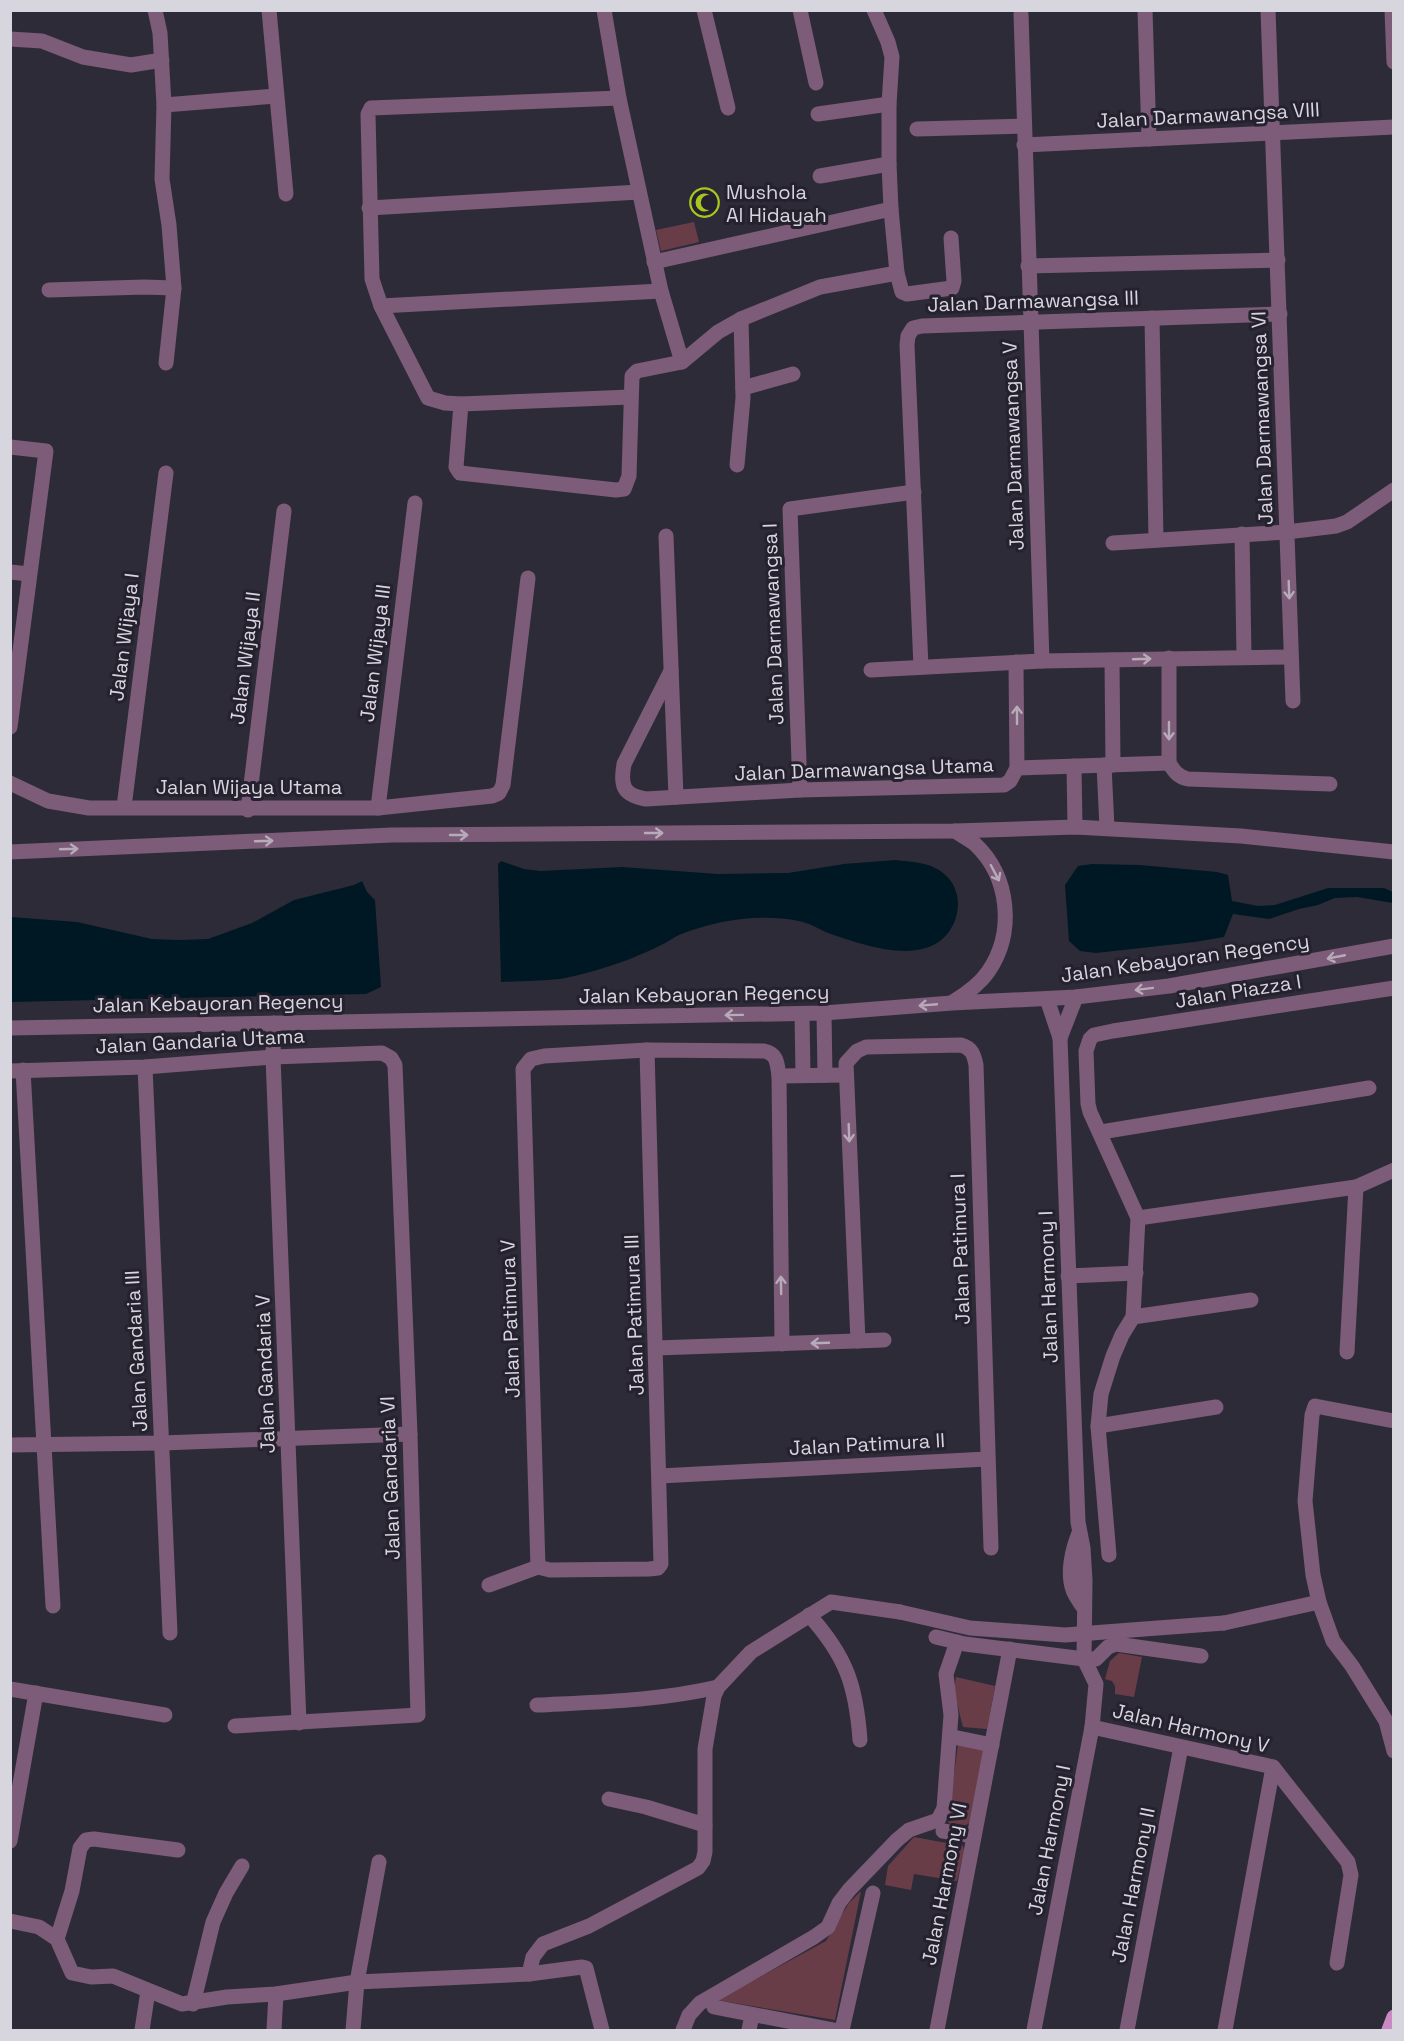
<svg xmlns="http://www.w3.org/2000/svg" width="1404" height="2041" font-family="'Space Grotesk',sans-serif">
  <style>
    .green { fill: #693d47 }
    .water { fill: #001823 }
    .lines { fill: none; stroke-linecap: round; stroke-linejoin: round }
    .minor { stroke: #7c5c78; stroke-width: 15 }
    .major { stroke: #c989c2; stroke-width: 15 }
    .minor-bridge { stroke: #7c5c78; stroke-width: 15 }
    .oneway { stroke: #b7abba }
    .labels { text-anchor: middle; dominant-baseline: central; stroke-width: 6; stroke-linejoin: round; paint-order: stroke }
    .street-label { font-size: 20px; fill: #d7d5de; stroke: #25212f }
    .poi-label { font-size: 20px; fill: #d7d5de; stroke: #25212f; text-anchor: start }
  </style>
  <rect width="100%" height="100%" fill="#2e2b39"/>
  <g class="green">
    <path d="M694,222l5,20 -38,9 -5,-21z"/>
    <path d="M1119,1653l23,4 -8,40 -19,-3v-8l-3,-5 -7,-2 5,-18z"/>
    <path d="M956,1677l39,9 -8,43 -24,-2 -9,-35z"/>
    <path d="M958,1744l26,6 -15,73 -6,4 -12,-1 -3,-5z"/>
    <path d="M914,1837l49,9 1,5 -7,30 -43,-7 -3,16 -26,-5 3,-19z"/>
    <path d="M861,1891l-26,129 -118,-20 109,-59 23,-38z"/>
  </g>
  <g class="water">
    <path d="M895,860c16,2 35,2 48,13 27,21 15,66 -17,75 -30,9 -69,-5 -98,-15 -9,-4 -19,-10 -29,-12 -39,-8 -84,-1 -120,14 -5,2 -8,5 -12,7 -11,6 -25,12 -37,17 -22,8 -47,16 -70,20 -19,2 -39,2 -59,3l-3,-118 3,-3 23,8 16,2 82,-4 96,7 70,-1 56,-9z"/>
    <path d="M1092,864l48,1 77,7 11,3 4,26 26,5 17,-1 53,-17h56l9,4v11l-36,-6 -22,1 -17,7 -19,4 -30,10 -36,-5 -9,23 -29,5 -99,11 -16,-2 -11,-10 -4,-56 13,-19z"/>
    <path d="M362,881l5,11 8,8 6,87 -15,7 -355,8v-85l66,5 75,17 27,1 29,-1 44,-16 42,-23 60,-15z"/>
  </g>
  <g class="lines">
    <g class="minor">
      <path d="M155,10l5,23 4,72 -2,74 7,46 5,63 -8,75"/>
      <path d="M269,10l17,184"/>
      <path d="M704,10l24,98"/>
      <path d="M800,10l16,73"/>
      <path d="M874,10l14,32 4,15 -3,47v60l2,45 6,64 5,19 5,2 45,-6 2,-7 -3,-43"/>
      <path d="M1145,10l4,129"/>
      <path d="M1268,10l25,691"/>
      <path d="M1392,10l2,52"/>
      <path d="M1021,14l21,647"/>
      <path d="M10,39l32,2 41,16 48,8 31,-5"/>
      <path d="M619,98l-248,10 -3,6 4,165 9,27 47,92 17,5 16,1 169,-7"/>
      <path d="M164,105l112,-9"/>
      <path d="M818,114l71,-10"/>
      <path d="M917,129l106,-3"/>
      <path d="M1024,145l370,-18"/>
      <path d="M820,176l69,-12"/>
      <path d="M369,208l270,-16"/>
      <path d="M654,262l237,-53"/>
      <path d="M1028,266l250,-6"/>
      <path d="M49,290l95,-3 30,1"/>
      <path d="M381,306l280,-15 -42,-193 -15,-88"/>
      <path d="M1152,318l4,222"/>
      <path d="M741,319l79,-32 77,-14"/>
      <path d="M682,362l36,-30 23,-13 2,79 -6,67"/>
      <path d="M743,388l50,-14"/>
      <path d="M461,404l-5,63 4,6 156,17 8,-1 5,-13 3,-100 5,-5 45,-9 -21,-71"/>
      <path d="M10,447l36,4 -36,276"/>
      <path d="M1242,534l2,123"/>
      <path d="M666,536l10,261"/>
      <path d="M1113,543l174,-11 49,-6 11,-4 47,-32"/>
      <path d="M10,572l19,2"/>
      <path d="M1169,658v105"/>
      <path d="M1112,660l1,105"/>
      <path d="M921,667l-14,-322 1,-9 5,-8 9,-2 358,-12"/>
      <path d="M871,670l171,-9 249,-4"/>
      <path d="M671,671l-47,93c-4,22 -1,31 22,35l154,-9 204,-5 6,-4 7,-13 -1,-106"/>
      <path d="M1169,763c5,8 9,14 19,16l142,5"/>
      <path d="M1104,765l3,63"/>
      <path d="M1074,766l1,61"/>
      <path d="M1017,768l152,-5"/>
      <path d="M10,783l38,18 41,7h289l114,-12 7,-3 4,-8 25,-207"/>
      <path d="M800,790l-10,-281 124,-17"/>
      <path d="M124,807l42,-334"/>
      <path d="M378,808l37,-305"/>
      <path d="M248,810l36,-299"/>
      <path d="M10,852l382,-17 563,-4 120,-4 166,9 153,16"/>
      <path d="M953,1002c13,-8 26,-17 35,-30 27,-39 22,-95 -13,-128 -6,-5 -13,-8 -20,-13"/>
      <path d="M824,1013l1,62"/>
      <path d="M802,1014l1,61"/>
      <path d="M274,1023l-1,34 26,666"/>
      <path d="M10,1028l814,-15 128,-10 124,-6 93,-11 225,-40"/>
      <path d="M1060,1038l16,-41"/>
      <path d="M145,1067l25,566"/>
      <path d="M23,1070l30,536"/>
      <path d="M10,1071l135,-4 128,-10 109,-4 9,5 4,7 15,369 8,281 -183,11"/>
      <path d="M779,1076l67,-1"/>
      <path d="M1101,1132l268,-44"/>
      <path d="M1138,1218l218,-31 38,-17"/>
      <path d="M1068,1276l68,-3"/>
      <path d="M1133,1317l118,-17"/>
      <path d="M858,1341l-12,-278 11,-12 9,-4 95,-2c11,3 13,10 15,20l15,483"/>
      <path d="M656,1348l228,-8"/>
      <path d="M1347,1352l9,-165"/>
      <path d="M1394,1421l-79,-15 -3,9 -7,86 8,74 6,27 14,39 19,25 34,55 8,30"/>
      <path d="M1098,1426l118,-19"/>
      <path d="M10,1445l152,-2 248,-9"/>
      <path d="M660,1476l327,-17"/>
      <path d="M1079,1533c-7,17 -12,40 -6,57 2,6 7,12 10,17"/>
      <path d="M1109,1555l-11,-129 3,-32 12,-38 9,-21 11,-18 5,-99 -48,-106 -2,-8 -2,-53 4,-12 4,-4 19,-4 281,-43"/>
      <path d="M538,1567l-15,-498 8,-10 13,-3 103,-6 117,1c14,3 13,13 15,25l3,268"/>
      <path d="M489,1585l49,-18 12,3 99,-1 9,-1 3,-4 -14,-514"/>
      <path d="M809,1615c37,41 47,70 51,125"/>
      <path d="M1224,1623l95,-21"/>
      <path d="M936,1637l29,7 119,15h12l12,-12 8,-3 85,12"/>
      <path d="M10,1689l155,26"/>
      <path d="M537,1705c61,-3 121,-4 181,-18"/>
      <path d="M1092,1727l181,40 75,95 3,13 -14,88"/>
      <path d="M958,1738l34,7"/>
      <path d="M609,1799l37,8 59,18"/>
      <path d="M943,1831l31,5"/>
      <path d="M10,1841l26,-148"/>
      <path d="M10,1921l29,6 18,12 15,34 19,4 22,-1 69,28 45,-7 49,-3 81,-12 172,-8 4,-17 10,-13 46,-18 109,-58 5,-7 2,-9v-103l9,-53 4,-9 33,-35 80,-50 69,10"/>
      <path d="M57,1939l15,-48 8,-43 6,-8 8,-1 84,11"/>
      <path d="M529,1974l53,-7 4,1 16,62"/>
      <path d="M193,2004l20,-82 13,-29 16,-27"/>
      <path d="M714,2007l120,23"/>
      <path d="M142,2030l6,-39"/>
      <path d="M274,2030l2,-36"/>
      <path d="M353,2030l4,-48 22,-120"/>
      <path d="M683,2030l6,-15 11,-12 114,-66 14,-10 11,-24 10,-13 48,-50 12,-10 29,-10 6,-12 7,-93 -5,-41 11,-32"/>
      <path d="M749,2030l3,-15"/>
      <path d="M842,2030l31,-137"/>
      <path d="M937,2030l73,-381"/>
      <path d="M1034,2030l58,-303 4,-43 -12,-25 1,-79 -2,-32 -5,-26 -18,-484 -13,-39"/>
      <path d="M1127,2030l54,-283"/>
      <path d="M1225,2030l48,-263"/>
    </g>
    <path class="major" d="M1389,2030l5,-13"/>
    <path class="minor-bridge" d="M900,1612l70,16 95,7 159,-12"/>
  </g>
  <defs><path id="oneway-shaft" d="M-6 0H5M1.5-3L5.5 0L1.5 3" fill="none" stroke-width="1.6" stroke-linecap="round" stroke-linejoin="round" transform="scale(1.5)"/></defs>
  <g class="oneway">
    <use href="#oneway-shaft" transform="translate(1289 590) rotate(88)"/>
    <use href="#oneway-shaft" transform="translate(1142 659) rotate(-2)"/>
    <use href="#oneway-shaft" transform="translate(1017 715) rotate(-90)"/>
    <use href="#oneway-shaft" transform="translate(1169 731) rotate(90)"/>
    <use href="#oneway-shaft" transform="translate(654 833)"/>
    <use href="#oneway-shaft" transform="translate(459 835)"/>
    <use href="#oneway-shaft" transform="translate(264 841) rotate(-2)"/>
    <use href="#oneway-shaft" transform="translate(69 849) rotate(-2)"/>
    <use href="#oneway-shaft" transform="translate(995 873) rotate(62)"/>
    <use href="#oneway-shaft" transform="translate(1336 957) rotate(169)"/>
    <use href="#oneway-shaft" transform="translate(1144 989) rotate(173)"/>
    <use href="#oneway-shaft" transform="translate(928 1005) rotate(175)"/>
    <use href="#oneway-shaft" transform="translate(734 1015) rotate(179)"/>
    <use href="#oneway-shaft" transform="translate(849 1133) rotate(88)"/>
    <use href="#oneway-shaft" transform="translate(781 1285) rotate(-91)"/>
    <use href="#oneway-shaft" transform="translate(820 1343) rotate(178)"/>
  </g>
  <defs>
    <symbol id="mosque-ring" viewBox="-11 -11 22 22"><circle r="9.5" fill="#25212f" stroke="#a7c71e" stroke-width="1.5"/><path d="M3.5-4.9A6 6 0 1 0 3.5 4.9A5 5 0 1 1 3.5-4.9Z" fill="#a7c71e"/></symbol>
  </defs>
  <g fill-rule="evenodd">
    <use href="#mosque-ring" x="688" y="186" width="33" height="33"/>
  </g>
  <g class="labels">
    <g class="street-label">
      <text transform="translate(1208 115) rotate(-3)">Jalan Darmawangsa VIII</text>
      <text transform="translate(1033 301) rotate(-2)">Jalan Darmawangsa III</text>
      <text transform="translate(1262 418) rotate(-92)">Jalan Darmawangsa VI</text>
      <text transform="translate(1013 446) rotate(-92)">Jalan Darmawangsa V</text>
      <text transform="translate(773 624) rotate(-92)">Jalan Darmawangsa I</text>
      <text transform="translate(124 637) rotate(-83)">Jalan Wijaya I</text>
      <text transform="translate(375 653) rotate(-83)">Jalan Wijaya III</text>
      <text transform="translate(245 658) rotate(-83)">Jalan Wijaya II</text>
      <text transform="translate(864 769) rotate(-2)">Jalan Darmawangsa Utama</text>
      <text x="249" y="787">Jalan Wijaya Utama</text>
      <text transform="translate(1185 958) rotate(-8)">Jalan Kebayoran Regency</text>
      <text transform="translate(1238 991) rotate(-9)">Jalan Piazza I</text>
      <text transform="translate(704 994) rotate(-1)">Jalan Kebayoran Regency</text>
      <text transform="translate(218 1003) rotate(-1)">Jalan Kebayoran Regency</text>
      <text transform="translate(200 1041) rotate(-3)">Jalan Gandaria Utama</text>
      <text transform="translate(960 1249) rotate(-92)">Jalan Patimura I</text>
      <text transform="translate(1048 1287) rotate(-92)">Jalan Harmony I</text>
      <text transform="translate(634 1315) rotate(-92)">Jalan Patimura III</text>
      <text transform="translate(510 1319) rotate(-92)">Jalan Patimura V</text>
      <text transform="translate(136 1351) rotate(-93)">Jalan Gandaria III</text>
      <text transform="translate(265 1374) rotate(-92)">Jalan Gandaria V</text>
      <text transform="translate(867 1444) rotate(-3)">Jalan Patimura II</text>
      <text transform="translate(390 1478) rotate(-92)">Jalan Gandaria VI</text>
      <text transform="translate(1191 1728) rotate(13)">Jalan Harmony V</text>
      <text transform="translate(1049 1840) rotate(-79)">Jalan Harmony I</text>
      <text transform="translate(944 1884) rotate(-79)">Jalan Harmony VI</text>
      <text transform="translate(1133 1885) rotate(-79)">Jalan Harmony II</text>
    </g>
    <g class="poi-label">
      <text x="726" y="192">Mushola<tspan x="726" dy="23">Al Hidayah</tspan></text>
    </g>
  </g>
  <rect width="1404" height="2041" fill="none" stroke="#d7d5de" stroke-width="24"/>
</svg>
